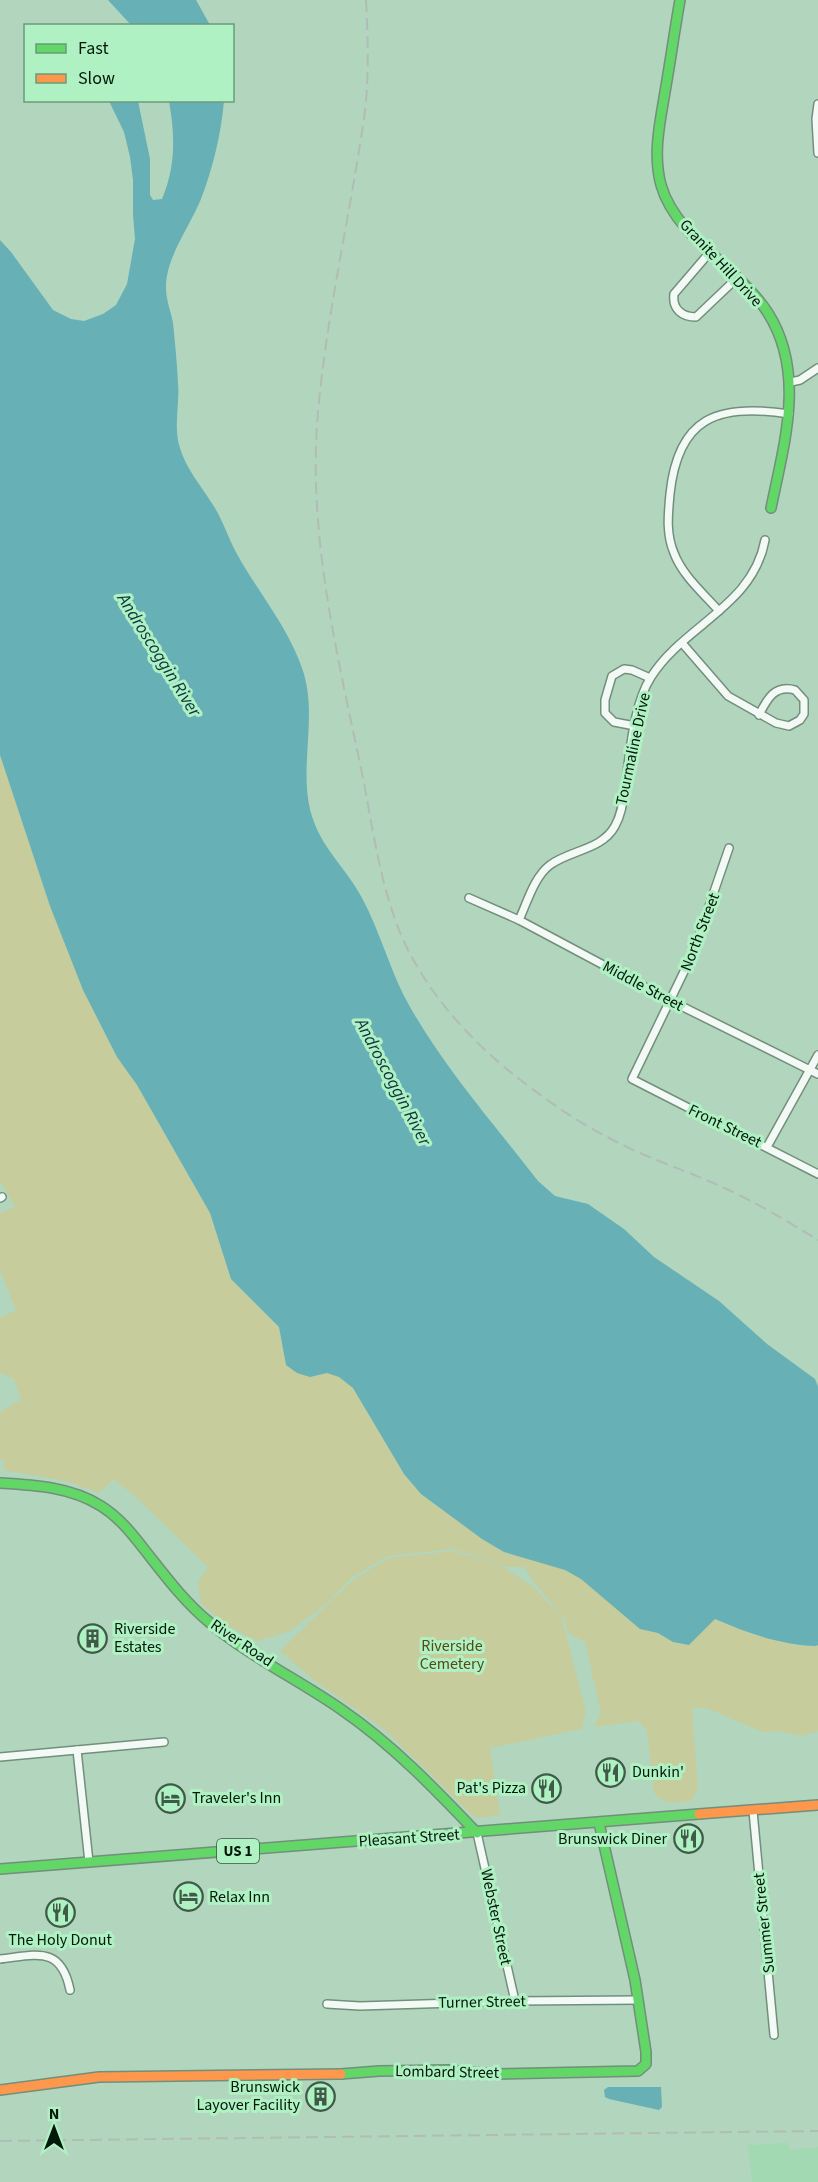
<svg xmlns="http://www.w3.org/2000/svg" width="818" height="2182" font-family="'Source Sans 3',sans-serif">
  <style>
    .built { fill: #a2d9b3 }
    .green { fill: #c6cc9b }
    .water { fill: #67b0b6 }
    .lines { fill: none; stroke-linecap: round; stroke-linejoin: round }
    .street-casing { stroke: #728f7c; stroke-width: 10 }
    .fast-casing { stroke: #728f7c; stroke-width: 12 }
    .slow-casing { stroke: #728f7c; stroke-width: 12 }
    .street { stroke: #f3f9f5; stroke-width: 7 }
    .fast { stroke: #63d668; stroke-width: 9 }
    .slow { stroke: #ff974d; stroke-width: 9 }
    .rail { stroke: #b2bcb5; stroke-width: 2; stroke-dasharray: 12 6; stroke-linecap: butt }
    .labels { text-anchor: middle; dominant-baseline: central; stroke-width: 6; stroke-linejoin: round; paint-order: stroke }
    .shield { fill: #b0f1c4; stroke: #365a41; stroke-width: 1.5 }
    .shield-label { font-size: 15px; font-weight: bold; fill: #011909 }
    .street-label { font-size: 16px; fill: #011909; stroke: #b0f1c4 }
    .poi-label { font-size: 16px; fill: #011909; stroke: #b0f1c4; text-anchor: start }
    .park-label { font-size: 16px; fill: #574915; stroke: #b0f1c4 }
    .water-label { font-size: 18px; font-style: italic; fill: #0a353e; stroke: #b0f1c4 }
  </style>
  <rect width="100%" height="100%" fill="#b2d5bd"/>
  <path class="built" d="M788,2143l1,7 29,-3v35h-66l-4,-37z"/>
  <g class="green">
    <path d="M0,755l50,151 33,84 34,67 20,28 73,128 21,66 48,48 7,38 24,12 17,-4 12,4 14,11 51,86 17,20 61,45 22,13 61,18 16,9 59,50 18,4 15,9 42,-23c24,11 77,31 103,26v86l-16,5 -25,-5 -14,1 -57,-24h-14l6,81 -7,12c-15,1 -26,5 -37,-8l-7,-62 -9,-10 -44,6 7,-14 -16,-71 -17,-9 -4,-15 -32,-38 -7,-13h-17l-55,-18 -65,7 -36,21 -26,27 -36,27 -33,10 -31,-16 -25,-22 -3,-20 10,-16 -72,-70 -23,-18 -14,14 -33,-12 -62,-11v-9l-4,-2v-47l21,-12 -7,-21 -14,-6v-55l16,-8 -16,-40v-57l15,-6 -15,-27z"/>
    <path d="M453,1551l49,15 31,21 28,29 25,96 -5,17 -91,19 10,67 -22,3 -8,-5 -85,-83 -75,-53 -30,-26 73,-71 36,-22z"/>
  </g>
  <g class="water">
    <path d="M108,0h88l14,25h-79z"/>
    <path d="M109,101h29l12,58v36l3,5 9,-1c14,-33 13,-64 7,-98h55c-3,33 -11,67 -23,98 -11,27 -36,60 -35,89 0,12 5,24 7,35 2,20 4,40 5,60 2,21 -5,44 2,65 6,21 22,39 33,57 10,15 15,33 24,49 22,40 53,75 67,120 14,48 -8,101 10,148 10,28 34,49 48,76 19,35 28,74 48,109 36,63 84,117 128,174l17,15 33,8 36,25 30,28 65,44 48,43 48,35 3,8v258l-2,1c-35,-1 -69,-13 -101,-27l-26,26 -16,-3 -15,-9 -18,-4 -59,-50 -16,-9 -61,-18 -22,-13 -61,-45 -17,-20 -51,-86 -14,-11 -12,-4 -17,4 -13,-4 -11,-8 -7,-38 -48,-48 -21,-66 -73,-128 -20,-28 -34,-67 -33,-84 -50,-151v-515l11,12 42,58 18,9 13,2 19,-7 13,-9 11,-21 8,-45 -2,-24v-35l-3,-23 -6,-25z"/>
    <path d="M608,2087h53l1,20 -3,3 -50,-11 -4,-2 -1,-7z"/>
  </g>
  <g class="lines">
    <defs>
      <g id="street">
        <path d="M818,104l-2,15 2,34"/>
        <path d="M710,252l-36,42c-2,15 8,23 22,23l41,-39"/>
        <path d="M791,382l9,-2 18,-12"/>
        <path d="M719,611c-15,-17 -37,-36 -45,-58 -8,-19 -6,-38 -4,-59 8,-77 48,-91 119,-80"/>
        <path d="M682,643l46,53 48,27 13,3 11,-6 4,-6v-14l-9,-10c-20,-6 -28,9 -36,25"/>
        <path d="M635,726l-21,-4 -9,-9v-13l7,-24 12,-7 8,1 18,8"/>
        <path d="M729,848l-36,105 -61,126 186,95"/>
        <path d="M469,898l50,22 152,81 147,73"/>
        <path d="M519,920c8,-17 15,-43 31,-55 20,-15 52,-15 65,-39 7,-12 8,-26 10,-39 5,-33 8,-82 26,-110 33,-52 102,-71 114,-137"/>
        <path d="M767,1147l51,-92"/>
        <path d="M0,1198l2,-1"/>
        <path d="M77,1750l12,112"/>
        <path d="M0,1757l164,-15"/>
        <path d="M753,1811l21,224"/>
        <path d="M477,1833l38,168"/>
        <path d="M0,1959c36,-4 61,-14 70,31"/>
        <path d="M327,2004l33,2 155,-5 123,-1"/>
      </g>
      <g id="fast">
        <path d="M680,0c-5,28 -9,57 -14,86 -5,32 -14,66 -5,99 9,32 37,57 61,78 16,15 34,31 46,50 38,60 16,131 3,195"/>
        <path d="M0,1483c35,2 71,4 101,23 21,13 35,33 50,52 18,23 36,46 58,64 41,35 90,58 133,88 51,35 93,79 135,123"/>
        <path d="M0,1869l699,-55"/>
        <path d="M341,2074l38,-3 69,-1 44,4 146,-3 8,-7v-12l-11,-72 -36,-157"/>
      </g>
      <g id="slow">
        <path d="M699,1814l119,-9"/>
        <path d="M0,2090l99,-13 242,-3"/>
      </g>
    </defs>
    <use href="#street" class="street-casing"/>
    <use href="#fast" class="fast-casing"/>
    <use href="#slow" class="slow-casing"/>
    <use href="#street" class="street"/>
    <use href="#fast" class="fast"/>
    <use href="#slow" class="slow"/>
    <g class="rail">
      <path d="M366,0c2,37 3,74 -1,111 -14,101 -38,200 -47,301 -11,124 20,245 45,366 11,57 19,120 45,172 24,47 63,91 105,124 30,24 64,48 98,65 35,19 74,31 109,47 34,15 67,35 98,54"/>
      <path d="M0,2141l818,-10"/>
    </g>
  </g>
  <defs>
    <symbol id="building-ring" viewBox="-11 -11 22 22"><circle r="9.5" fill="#b0f1c4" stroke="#3f5b48" stroke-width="1.5"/><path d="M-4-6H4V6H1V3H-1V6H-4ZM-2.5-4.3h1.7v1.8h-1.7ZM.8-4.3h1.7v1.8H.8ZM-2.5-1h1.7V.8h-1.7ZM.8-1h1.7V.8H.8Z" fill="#3f5b48"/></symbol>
    <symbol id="restaurant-ring" viewBox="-11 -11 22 22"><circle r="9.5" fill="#b0f1c4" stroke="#3f5b48" stroke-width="1.5"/><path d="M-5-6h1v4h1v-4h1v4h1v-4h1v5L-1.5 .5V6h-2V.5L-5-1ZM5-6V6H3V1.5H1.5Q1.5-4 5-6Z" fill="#3f5b48"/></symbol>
    <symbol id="hotel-ring" viewBox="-11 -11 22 22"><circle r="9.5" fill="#b0f1c4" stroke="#3f5b48" stroke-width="1.5"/><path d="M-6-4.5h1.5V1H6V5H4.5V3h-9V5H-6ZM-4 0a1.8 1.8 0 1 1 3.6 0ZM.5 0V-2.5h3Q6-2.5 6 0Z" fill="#3f5b48"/></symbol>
  </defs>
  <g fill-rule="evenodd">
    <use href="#building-ring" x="76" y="1622" width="33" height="33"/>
    <use href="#restaurant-ring" x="594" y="1756" width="33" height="33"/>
    <use href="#restaurant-ring" x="530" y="1772" width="33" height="33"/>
    <use href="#hotel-ring" x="154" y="1782" width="33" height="33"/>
    <use href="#restaurant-ring" x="672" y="1822" width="33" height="33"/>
    <use href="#hotel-ring" x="172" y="1880" width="33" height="33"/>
    <use href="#restaurant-ring" x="44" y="1896" width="33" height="33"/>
    <use href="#building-ring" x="304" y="2080" width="33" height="33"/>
  </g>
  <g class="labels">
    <rect class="shield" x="217" y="1839" width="42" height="24" rx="4.5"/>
    <g class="shield-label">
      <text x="238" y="1851">US 1</text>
    </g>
    <g class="street-label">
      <text transform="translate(721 263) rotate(47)">Granite Hill Drive</text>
      <text transform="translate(633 749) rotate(-78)">Tourmaline Drive</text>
      <text transform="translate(700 932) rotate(-69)">North Street</text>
      <text transform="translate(643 986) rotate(28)">Middle Street</text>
      <text transform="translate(725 1126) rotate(26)">Front Street</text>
      <text transform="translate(242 1643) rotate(34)">River Road</text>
      <text transform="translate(409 1838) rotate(-4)">Pleasant Street</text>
      <text transform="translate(496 1917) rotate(78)">Webster Street</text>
      <text transform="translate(764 1923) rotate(-96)">Summer Street</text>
      <text transform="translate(482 2002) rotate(-1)">Turner Street</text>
      <text transform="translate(447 2072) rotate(1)">Lombard Street</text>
    </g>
    <g class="poi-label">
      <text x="114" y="1629">Riverside<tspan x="114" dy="18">Estates</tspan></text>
      <text x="632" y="1772">Dunkin'</text>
      <text x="526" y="1788" text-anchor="end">Pat's Pizza</text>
      <text x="192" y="1798">Traveler's Inn</text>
      <text x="667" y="1839" text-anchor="end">Brunswick Diner</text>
      <text x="209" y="1897">Relax Inn</text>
      <text x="60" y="1940" text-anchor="middle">The Holy Donut</text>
      <text x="300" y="2087" text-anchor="end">Brunswick<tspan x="300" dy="18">Layover Facility</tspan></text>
    </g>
    <g class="park-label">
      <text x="452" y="1646">Riverside<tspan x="452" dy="18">Cemetery</tspan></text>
    </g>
    <g class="water-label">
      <text transform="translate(159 655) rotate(58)">Androscoggin River</text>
      <text transform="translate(393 1082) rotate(62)">Androscoggin River</text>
    </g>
  </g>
  <rect x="24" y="24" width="210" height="78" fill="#b0f1c4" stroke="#6a9b79" stroke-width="1.5"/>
  <rect x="36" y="44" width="30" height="9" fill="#63d668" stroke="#6a9b79" stroke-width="1.5"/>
  <text x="78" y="54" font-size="18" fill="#011909">Fast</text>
  <rect x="36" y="74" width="30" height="9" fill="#ff974d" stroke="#6a9b79" stroke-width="1.5"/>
  <text x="78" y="84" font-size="18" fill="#011909">Slow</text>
  <g transform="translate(54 2128)" stroke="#b0f1c4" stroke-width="4.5" paint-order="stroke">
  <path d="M0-4.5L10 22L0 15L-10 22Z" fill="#011909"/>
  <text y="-9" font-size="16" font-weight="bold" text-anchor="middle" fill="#011909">N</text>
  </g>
</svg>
